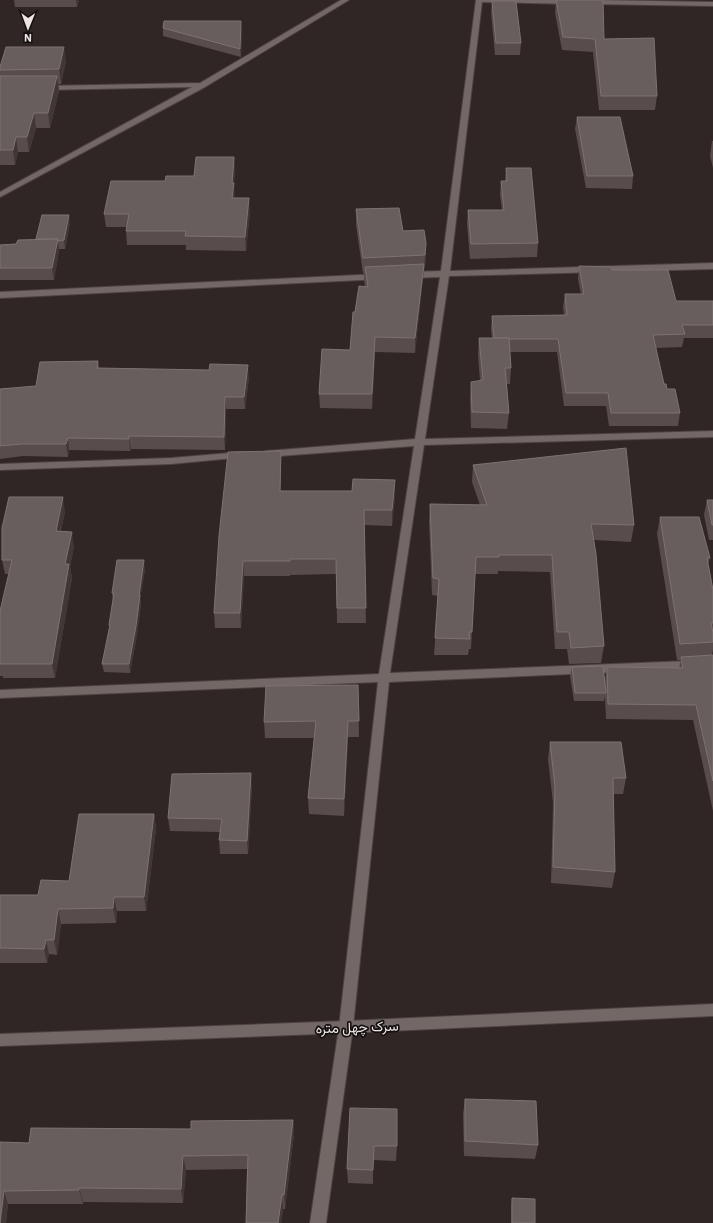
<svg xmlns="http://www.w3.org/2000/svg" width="713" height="1223" font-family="'IBM Plex Sans',Vazirmatn,sans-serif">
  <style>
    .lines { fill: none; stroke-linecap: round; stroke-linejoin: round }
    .minor-casing { stroke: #4b4241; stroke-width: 2 }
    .tertiary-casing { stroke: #4b4241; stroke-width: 2 }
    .minor { fill: #746867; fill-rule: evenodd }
    .tertiary { fill: #746867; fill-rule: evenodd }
    .wall { fill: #584d4c }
    .shaded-wall { fill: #413736 }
    .building { fill: #685e5d; stroke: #7d7372 }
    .labels { text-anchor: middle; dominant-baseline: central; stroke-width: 3.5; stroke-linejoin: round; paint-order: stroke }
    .near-street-label { font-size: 14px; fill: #ece5e4; stroke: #151010 }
  </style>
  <rect width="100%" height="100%" fill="#302625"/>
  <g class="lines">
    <defs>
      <g id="minor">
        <path d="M341,0h8l-144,87 -205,110v-5l192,-105 -147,3 -4,-2 1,-2 158,-3z"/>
        <path d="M476,0h94l3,2 -3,2 -88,-2 -32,269 263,-8v6l-264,7 -24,163 288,-8v6l-289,8 -34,228 323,-13v8l-324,14 -36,345 -27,196h-16l29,-196 39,-345 -378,16v-8l379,-16 35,-228 -148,11 -5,-3 5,-3 149,-12 25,-162 -30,1 -4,-3 4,-3 31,-1z"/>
        <path d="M594,0l119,2v4l-125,-2 -3,-2 3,-2z"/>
        <path d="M379,274l4,3 -1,2 -382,19v-6z"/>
        <path d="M241,452l4,1 1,2 -1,2 -74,7 -171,6v-6l171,-6z"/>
      </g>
      <path id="tertiary" d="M713,1004v12l-367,17 -346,13v-12l346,-13z"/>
    </defs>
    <use href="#minor" class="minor-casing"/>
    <use href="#tertiary" class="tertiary-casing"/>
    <use href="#minor" class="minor"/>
    <use href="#tertiary" class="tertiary"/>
  </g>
  <g class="wall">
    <path d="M14,0h65l-2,7h-62z"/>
    <path d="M556,0l48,39 53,57 -2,14h-56l-6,-58 -31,-2 -7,-37z"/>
    <path d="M492,1l29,42 -1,12h-25l-4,-42z"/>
    <path d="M163,28h79l-1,29 -78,-21z"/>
    <path d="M66,61l-5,23h-3l1,7 -9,37h-14l-7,24h-11l-3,13h-15v-98z"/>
    <path d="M577,117l56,59 -1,13 -46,-1 -11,-59z"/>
    <path d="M712,141h1v27l-3,-12z"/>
    <path d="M234,157l1,13 -1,13v15l16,13 -4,40 -60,-1v-5h-59l-1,-14 1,-4h-21l-2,-13 61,-33 29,-5z"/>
    <path d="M506,168l32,75 -1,14 -67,2 -3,-35 1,-14h34l-2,-15 1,-14h4z"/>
    <path d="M356,209l47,22 21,-1 2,29 -2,11 -1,8 -8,75 -40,-1 -3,57 -52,-1 -1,-14 31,-44 5,-38 10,-26 -1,-5v-8h-1l-7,-48z"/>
    <path d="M70,223l-5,26h-6v2l-5,29h-54v1v-36l16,-1 20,-5z"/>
    <path d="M579,266l33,4 64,31h37v37h-29l-2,9 -27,1 9,36 3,5 13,24 -2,13h-69l-3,-20h-42l-7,-54h-47l1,16 -1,16h-3l2,29 -2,16 -36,-1 -1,-30 1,-16 9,-1 -2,-27 1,-16h13l-1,-9 1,-13 72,-1 -1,-8 2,-13h16l-3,-15z"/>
    <path d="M98,361l1,7 150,9 -4,32h-19l-1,41 -94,-1 -1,2 -61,-1 -1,7 -45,-1 -23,3v-70l36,-3z"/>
    <path d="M281,451v40l114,4 -3,31 -28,-1 2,98h-29l-1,-49 -46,1v1h-46l-3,52h-26l-1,-15z"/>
    <path d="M473,465l161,60 -3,17 -37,-2 10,106 -3,17 -32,1 -2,-15h-12l-5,-77 -52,-1v3h-23l-4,75h-2l-1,6h-34l4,-59 -6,-1 -3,-74 1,-17 50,1 -8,-23z"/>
    <path d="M707,500h6v40h-4l-5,-25z"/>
    <path d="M65,511l-4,20 13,15 -4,21 2,11 -17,100h-52v-2h-3v-65l9,-37h-4l-3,-14z"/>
    <path d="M660,517l50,41 -2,6 5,26v60l-1,5h1v156l-20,-91 -87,-1 -1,-22 -1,4h-30l-4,-25 2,-9 33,13 2,-13 72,1 2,-8h-4l-20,-126z"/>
    <path d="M145,569l-5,30 1,4 -4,32 -7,38 -26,-1 -2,-8 7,-36v-3l4,-24 -1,-8z"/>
    <path d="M358,685l1,52h-11l-4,79 -35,-2 -1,-16 6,-60h-49l-1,-16z"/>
    <path d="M550,742l76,36 -3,16h-10l2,78 -3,16 -61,-5 2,-80 -5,-44z"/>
    <path d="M252,786l-4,68h-28l-1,-14 1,-8 -50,-1 -2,-13z"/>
    <path d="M154,814l2,15 -10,82h-29l-1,12 -55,1 -4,31 -8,-1 -2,9h-47v-68h38l31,-14z"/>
    <path d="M465,1099l73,46 -3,14 -71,-3 -1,-42z"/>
    <path d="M350,1108l47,38 -1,15 -23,-1v24l-25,-1 -1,-14z"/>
    <path d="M293,1120l1,14 -9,75h-2l-2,14h-35l1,-54 -61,1 -3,33 -100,-1v2h-75l-2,19h-6v-81l29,1z"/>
    <path d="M512,1198l23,25h-24v-17z"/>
  </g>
  <g class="shaded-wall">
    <path d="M76,0h3l-2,7z"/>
    <path d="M241,21l1,7 -1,29 -1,-8z"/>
    <path d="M64,47l2,14 -5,23 -2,-15z"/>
    <path d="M57,76l2,15 -9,37 -2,-15z"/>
    <path d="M34,113l2,15 -7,24 -2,-15z"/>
    <path d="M16,137l2,15 -3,13 -2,-15z"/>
    <path d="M234,157l1,13 -2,18 1,-5 1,13 -2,15 -1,-28z"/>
    <path d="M249,198l1,13 -4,40 -1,-14z"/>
    <path d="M69,215l1,8 -5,26 -1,-9z"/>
    <path d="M58,239l1,12 -5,29 -2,-12z"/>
    <path d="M426,243v16l-2,11 1,-15z"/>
    <path d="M424,264l-1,14 -8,75v-15z"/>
    <path d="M375,337v15l-3,57v-15z"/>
    <path d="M248,365l1,12 -4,32 -1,-12z"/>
    <path d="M225,397l1,12 -1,41 -1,-13z"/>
    <path d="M129,436l2,13 -1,2 -1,-12z"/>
    <path d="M68,438l1,12 -1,7 -2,-13z"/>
    <path d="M281,451v55l-1,-15z"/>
    <path d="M395,480v15l-3,31v-16z"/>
    <path d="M63,497l2,14 -7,34 -2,-14z"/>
    <path d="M72,532l2,14 -4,21 2,11 -17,100 -3,-14 13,-100z"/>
    <path d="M144,560l1,9 -5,30 1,4 -4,32 -7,38 -1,-9z"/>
    <path d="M243,561l1,15 -3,52 -1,-15z"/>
    <path d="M348,721v16l-4,79v-17z"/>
    <path d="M251,773l1,13 -4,68 -1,-13z"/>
    <path d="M154,814l2,15 -10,82 -2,-14z"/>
    <path d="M114,897l3,14 -1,12 -3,-15z"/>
    <path d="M58,909l3,15 -4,31 -3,-15z"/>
    <path d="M46,940l3,14 -2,9 -3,-14z"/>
    <path d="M293,1120l1,14 -9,75 -1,-14z"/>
    <path d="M183,1156l3,14 -3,33 -2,-14z"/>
    <path d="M79,1188l4,14v2l-4,-14z"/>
    <path d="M4,1191l4,13 -2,19h-6z"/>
    <path d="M282,1195l1,14 -2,14h-3z"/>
  </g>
  <g class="building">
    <path d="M556,0h47l1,39 50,-1 3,58h-56l-6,-57 -32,-2z"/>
    <path d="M492,1h24l5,42h-25z"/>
    <path d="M164,21h77l-1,28 -77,-21z"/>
    <path d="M6,47h58l-5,22 -59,1v-3z"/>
    <path d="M0,76h57l-9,37h-14l-7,24h-11l-3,13h-13z"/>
    <path d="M577,117h43l13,59h-46z"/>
    <path d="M196,157h38l-2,26h2l-2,15h17l-4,39 -60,-1 1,-5h-60l3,-17h-25l7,-33h54l1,-5h28z"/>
    <path d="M506,168h25l7,75 -67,1 -3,-34h36l-3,-29h6z"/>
    <path d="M399,208l4,23 21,-1 2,13 -1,12 -62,3 -7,-49z"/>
    <path d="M42,215h27l-5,25 -6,1v-2h-22z"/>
    <path d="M58,239l-6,29h-52v-23l16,-1 2,-4z"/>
    <path d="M424,264l-9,74 -40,-1 -3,57h-53l3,-45 28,1 3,-38h2l4,-26 9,1 -3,-20z"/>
    <path d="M579,266l32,1 1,3h56l8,31h37v24h-31l3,9 -32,1 11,49h2l1,5h8l5,24h-69l-3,-20h-42l-8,-54h-49v-1h-15l-2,-22 75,-1 -2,-21h19z"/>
    <path d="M479,338h30l2,30h-6l4,45 -37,-1 -1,-30 12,-2z"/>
    <path d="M98,361l-1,7 112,2 1,-6 38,1 -4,32h-19l-1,40 -95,-1v3l-61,-1 -2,6h-45l-21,2v-57l36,-3 4,-24z"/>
    <path d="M626,448l8,77 -43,-1 5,30 8,92 -33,2 -2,-16h-12l-5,-77h-53v2h-23l-4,75h-3l1,7 -35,-1 4,-59 -6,-1 -3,-74 57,1 -14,-40z"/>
    <path d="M281,451l-1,40h72l1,-12 42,1 -3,30h-28l2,98h-29l-1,-49h-46v2h-47l-3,52h-26l5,-77 9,-84z"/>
    <path d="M9,497h54l-7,34 16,1 -7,32h4l-17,100h-52v-53l12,-51h-10v-32z"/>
    <path d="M707,500h6v25h-1z"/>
    <path d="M660,517h39l11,41h-3l6,32v33h-2l2,10v9l-33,2z"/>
    <path d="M117,560h27l-5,35h1l-4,31 -7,38h-27l8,-39h-1l5,-32h-2z"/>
    <path d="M713,655v126l-17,-76 -88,-1 -1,-37 76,1 -2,-11z"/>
    <path d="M603,666l3,27h-31l-3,-26z"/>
    <path d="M358,685l1,36h-11l-4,78 -36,-1 8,-77 -52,1 2,-36z"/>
    <path d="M550,742h71l5,36h-13l2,94 -62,-5 2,-80z"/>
    <path d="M251,773l-4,68 -28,-1 3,-21 -54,-1 4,-44z"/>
    <path d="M79,814h75l-10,83h-30l-1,11 -55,1 -4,31h-8l-2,9 -44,-1v-53h38l3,-15 28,1z"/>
    <path d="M465,1099l71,2 2,44 -73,-4z"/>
    <path d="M350,1108l47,1v37h-23l-1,24 -26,-1z"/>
    <path d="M293,1120l-9,75h-2l-4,28h-32l2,-68 -65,1 -2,33 -102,-1v2l-75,1 -4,32v-81l29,1 2,-15 160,1v-8z"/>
    <path d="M512,1198l23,1v24h-23z"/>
  </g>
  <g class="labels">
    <g class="near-street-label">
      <text transform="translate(357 1027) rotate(-2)">سرک چهل متره</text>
    </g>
  </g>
  <g transform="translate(28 28) rotate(181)" stroke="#151010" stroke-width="3" paint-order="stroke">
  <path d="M0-3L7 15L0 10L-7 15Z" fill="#ece5e4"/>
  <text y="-6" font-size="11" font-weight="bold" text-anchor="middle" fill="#ece5e4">N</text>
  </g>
</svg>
